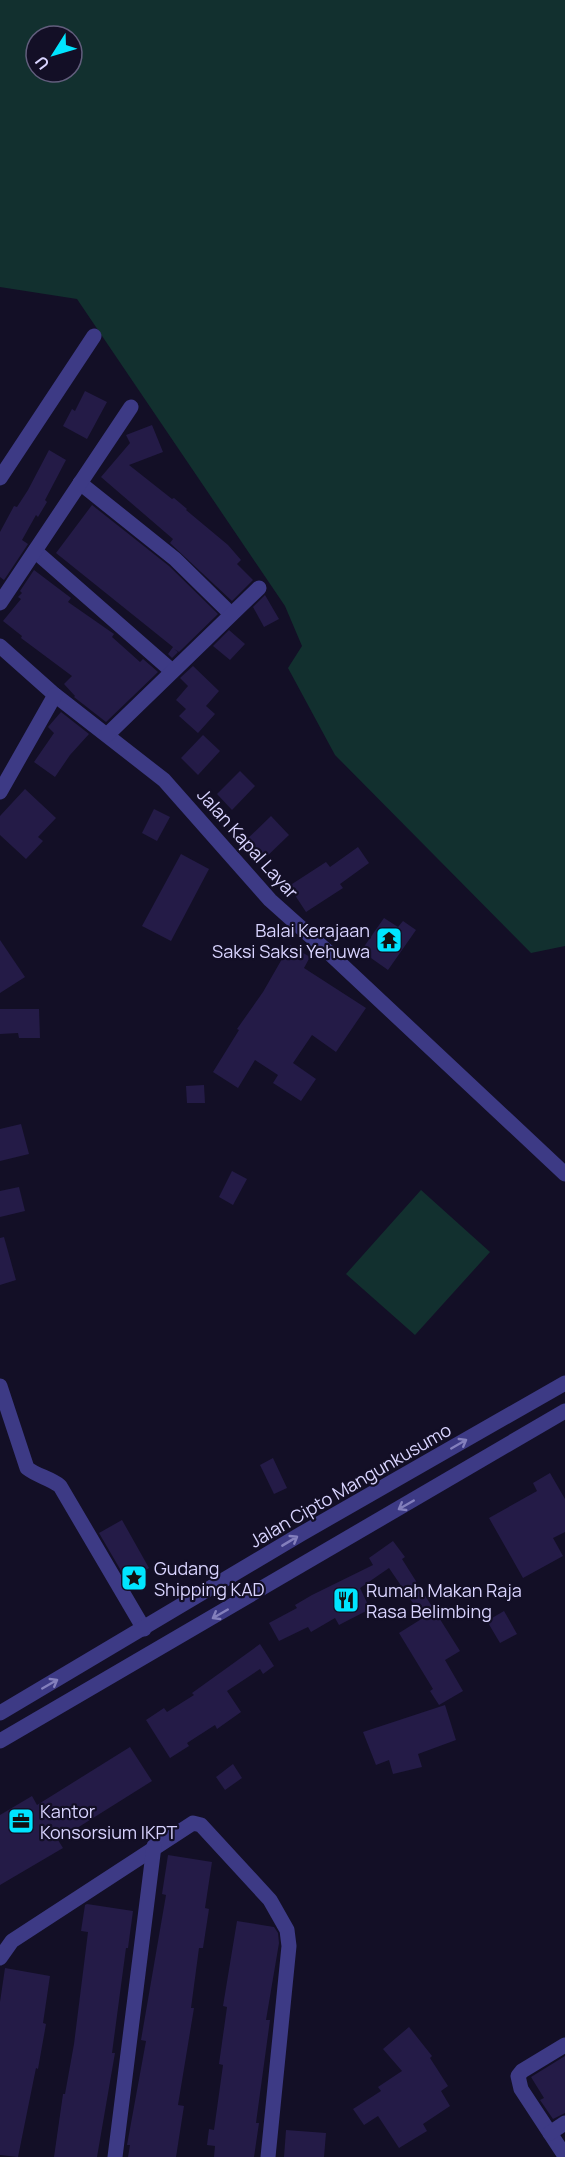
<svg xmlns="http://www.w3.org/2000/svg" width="565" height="2157" font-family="Manrope,sans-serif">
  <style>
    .green { fill: #12302f; fill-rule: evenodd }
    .building { fill: #241b47 }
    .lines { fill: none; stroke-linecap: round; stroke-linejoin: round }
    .minor { stroke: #3d3a85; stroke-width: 15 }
    .tertiary { stroke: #3d3a85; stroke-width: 15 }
    .oneway { stroke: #837fbc }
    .labels { text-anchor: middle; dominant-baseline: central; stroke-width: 4.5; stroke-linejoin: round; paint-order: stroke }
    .street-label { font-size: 18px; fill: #d9d4ff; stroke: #130f26 }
    .poi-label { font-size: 18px; fill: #d9d4ff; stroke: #130f26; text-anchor: start }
  </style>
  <rect width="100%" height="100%" fill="#130f26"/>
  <g class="green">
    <path d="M0,0h565v946l-34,7 -196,-198 -47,-87 14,-22 -17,-40 -208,-307 -77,-12zM36,36h36v36h-36z"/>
    <path d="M421,1190l69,62 -75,83 -69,-61z"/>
  </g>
  <g class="building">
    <path d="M85,391l22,11 -20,37 -24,-13 9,-17 3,2z"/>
    <path d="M152,425l11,27 -34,13 43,34 2,-1 13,11 -1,1 42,35 13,15 -4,4 16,16 -21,21 -62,-58 3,-4 -72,-62 29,-34 -4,-8z"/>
    <path d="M49,450l17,10 -21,40 2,2 -9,15 -2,-2 -14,25 6,4 -24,36 -4,-3v-45l14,-26 3,1 11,-17z"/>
    <path d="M92,505l77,61 49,48 -39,38 -5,-3 4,3 -6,6 -4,-4 5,-7 -117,-94z"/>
    <path d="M34,570l37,28 -3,4 46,32 -2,3 28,25 3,-3 15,13 -52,50 -32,-25 1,-1 -11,-12 8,-8 -51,-38 1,-2 -19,-15 18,-22 -3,-2 4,-4 -2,-2z"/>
    <path d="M265,595l14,24 -15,8 -11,-20z"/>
    <path d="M229,630l16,14 -15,16 -17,-14z"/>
    <path d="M193,666l26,25 -13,15 9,8 -17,19 -19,-17 7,-7 -10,-9 12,-14 -8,-8z"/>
    <path d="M61,712l28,22 -19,21 -15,22 -21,-15 20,-29 -6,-6z"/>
    <path d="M203,735l17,16 -22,24 -17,-17z"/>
    <path d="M240,771l15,15 -23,24 -15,-16z"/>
    <path d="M25,789l31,29 -18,19 5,4 -17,18 -26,-24v-19z"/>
    <path d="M154,809l16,8 -13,24 -15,-8z"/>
    <path d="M271,816l18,19 -28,27 -18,-19z"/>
    <path d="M358,847l11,16 -29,21 3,4 -37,24 -17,-26 37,-24 4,5z"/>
    <path d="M181,854l28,15 -38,72 -29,-15z"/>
    <path d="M384,918l14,9 5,-6 13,9 -28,40 -27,-19z"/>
    <path d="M0,940l25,37 -25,16z"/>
    <path d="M290,945l20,12 -6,11 62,40 -30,44 -24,-17 -19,28 23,16 -15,22 -28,-18 5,-8 -23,-15 -17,28 -25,-16 26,-42 -2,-1 26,-37z"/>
    <path d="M0,1009h39l1,29h-21l-1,-5 -18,1z"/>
    <path d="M204,1085l1,18h-18l-1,-17z"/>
    <path d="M21,1124l8,30 -29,7v-32z"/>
    <path d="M232,1171l15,8 -14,26 -14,-8z"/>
    <path d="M19,1187l6,24 -25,6v-26z"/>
    <path d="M4,1237l12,43 -16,5v-47z"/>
    <path d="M273,1458l14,30 -13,6 -14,-29z"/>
    <path d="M550,1473l15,26v33l-12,6 10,18 -40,22 -34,-60 48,-27 -4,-8z"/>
    <path d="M122,1520l27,48 -22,13 -28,-48z"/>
    <path d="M393,1541l12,16 -3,2 58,92 -15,9 18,31 -24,14 -9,-14 3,-2 -34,-56 24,-15 -34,-50 -29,20 10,21 -31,16 -4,-7 -24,14 -3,-5 -29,14 -10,-18 28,-15 -2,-3 17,-10 61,-30 -4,-7z"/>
    <path d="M504,1611l13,23 -17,9 -13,-22z"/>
    <path d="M260,1644l14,22 -11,8 -3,-5 -33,22 14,21 -24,17 -2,-4 -28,18 2,3 -19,12 -24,-38 18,-12 3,4 27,-17 -2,-2z"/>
    <path d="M445,1705l11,35 -38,14 4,13 -29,7 -4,-14 -13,5 -13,-33z"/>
    <path d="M130,1747l22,34 -94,59 5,8 -63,37v-70l32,-19 5,9z"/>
    <path d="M233,1764l9,14 -17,12 -9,-13z"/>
    <path d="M168,1855l44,7 -7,46 4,1 -6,39h-4l-8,60h3l-16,97 6,1 -8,51h-48l2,-12h-3l19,-104 -5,-1 25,-145 -4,-1z"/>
    <path d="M87,1904l46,7 -5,37h-2l-14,105h3l-18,104h-43l9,-63h2l9,-50 14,-112 -7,-1 4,-26z"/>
    <path d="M237,1921l37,6 4,6 1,10 -13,77h4l-14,103h3l-5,34h-40l1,-11 -8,-1 2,-16 5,1 9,-65 -4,-1 8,-57 -4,-1z"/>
    <path d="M5,1968l45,8 -7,47 3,1 -8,45 -2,-1 -18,89 -18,-2v-153z"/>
    <path d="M409,2027l23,29 -2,2 18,28 -7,5 9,15 -27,18 4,7 -28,17 -21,-32 -14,9 -11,-16 28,-18 -3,-4 24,-16 -19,-22z"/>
    <path d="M565,2056v57l-12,6 -13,-19 4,-2 -13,-21z"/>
    <path d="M286,2130l40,3 -2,24h-40z"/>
  </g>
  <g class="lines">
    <g class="minor">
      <path d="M0,478l94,-142"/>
      <path d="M80,483l95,76 56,55"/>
      <path d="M35,551l137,120"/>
      <path d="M0,603l131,-196"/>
      <path d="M0,646l55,49 109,85 106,120 57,51 238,223"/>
      <path d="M107,735l152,-147"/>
      <path d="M0,792l55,-97"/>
      <path d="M0,1386l27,82c10,8 23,10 33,18l84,143"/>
      <path d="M0,1958l12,-17 181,-118 8,2 69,75 17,30 2,16 -21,211"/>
      <path d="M565,2045l-43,26 -4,5 3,13 44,67"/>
      <path d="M550,2133l15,-10"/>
      <path d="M115,2157l39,-311"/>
    </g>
    <g class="tertiary">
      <path d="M0,1713l301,-179 264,-151"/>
      <path d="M0,1741l565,-330"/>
    </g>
  </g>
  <defs><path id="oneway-shaft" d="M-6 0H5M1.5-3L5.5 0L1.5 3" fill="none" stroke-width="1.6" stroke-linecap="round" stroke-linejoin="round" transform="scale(1.5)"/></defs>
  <g class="oneway">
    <use href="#oneway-shaft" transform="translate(459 1444) rotate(-30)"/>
    <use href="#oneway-shaft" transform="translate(406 1505) rotate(150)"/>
    <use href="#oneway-shaft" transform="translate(290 1541) rotate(-31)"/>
    <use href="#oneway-shaft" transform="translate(220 1614) rotate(150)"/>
    <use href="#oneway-shaft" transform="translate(50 1684) rotate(-30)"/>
  </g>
  <defs>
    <symbol id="temple-square" viewBox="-11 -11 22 22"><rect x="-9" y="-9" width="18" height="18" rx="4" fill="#00e5ff" stroke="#130f26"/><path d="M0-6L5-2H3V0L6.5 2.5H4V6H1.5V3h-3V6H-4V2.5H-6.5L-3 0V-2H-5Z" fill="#111"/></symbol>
    <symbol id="sight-square" viewBox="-11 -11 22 22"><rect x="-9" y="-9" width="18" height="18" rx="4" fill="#00e5ff" stroke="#130f26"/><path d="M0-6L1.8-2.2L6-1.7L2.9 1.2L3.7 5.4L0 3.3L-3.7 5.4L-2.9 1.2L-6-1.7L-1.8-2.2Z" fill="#111"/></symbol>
    <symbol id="restaurant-square" viewBox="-11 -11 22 22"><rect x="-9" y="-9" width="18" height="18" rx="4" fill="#00e5ff" stroke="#130f26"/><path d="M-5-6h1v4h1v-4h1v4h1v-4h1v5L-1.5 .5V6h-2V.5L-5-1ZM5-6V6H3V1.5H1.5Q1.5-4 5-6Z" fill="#111"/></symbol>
    <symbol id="office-square" viewBox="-11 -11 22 22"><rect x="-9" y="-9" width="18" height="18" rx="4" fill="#00e5ff" stroke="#130f26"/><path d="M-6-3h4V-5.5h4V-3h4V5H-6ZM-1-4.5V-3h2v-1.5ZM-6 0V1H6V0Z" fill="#111"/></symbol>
  </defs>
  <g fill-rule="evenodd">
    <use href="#temple-square" x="374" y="925" width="30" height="30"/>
    <use href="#sight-square" x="119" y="1563" width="30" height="30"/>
    <use href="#restaurant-square" x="331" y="1585" width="30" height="30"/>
    <use href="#office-square" x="6" y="1806" width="30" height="30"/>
  </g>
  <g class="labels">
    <g class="street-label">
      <text transform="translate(248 843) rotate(48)">Jalan Kapal Layar</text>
      <text transform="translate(350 1485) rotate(-30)">Jalan Cipto Mangunkusumo</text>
    </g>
    <g class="poi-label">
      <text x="370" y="930" text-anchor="end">Balai Kerajaan<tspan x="370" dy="21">Saksi Saksi Yehuwa</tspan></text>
      <text x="154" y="1568">Gudang<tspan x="154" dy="21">Shipping KAD</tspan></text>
      <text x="366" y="1590">Rumah Makan Raja<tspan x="366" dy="21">Rasa Belimbing</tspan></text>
      <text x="40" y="1811">Kantor<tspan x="40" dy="21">Konsorsium IKPT</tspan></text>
    </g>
  </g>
  <g transform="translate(54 54) rotate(233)"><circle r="28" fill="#130f26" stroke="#625e7d" stroke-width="1.5"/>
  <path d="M0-4.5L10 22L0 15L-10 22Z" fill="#00e5ff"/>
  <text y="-9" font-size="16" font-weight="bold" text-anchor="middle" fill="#d9d4ff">U</text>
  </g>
</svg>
